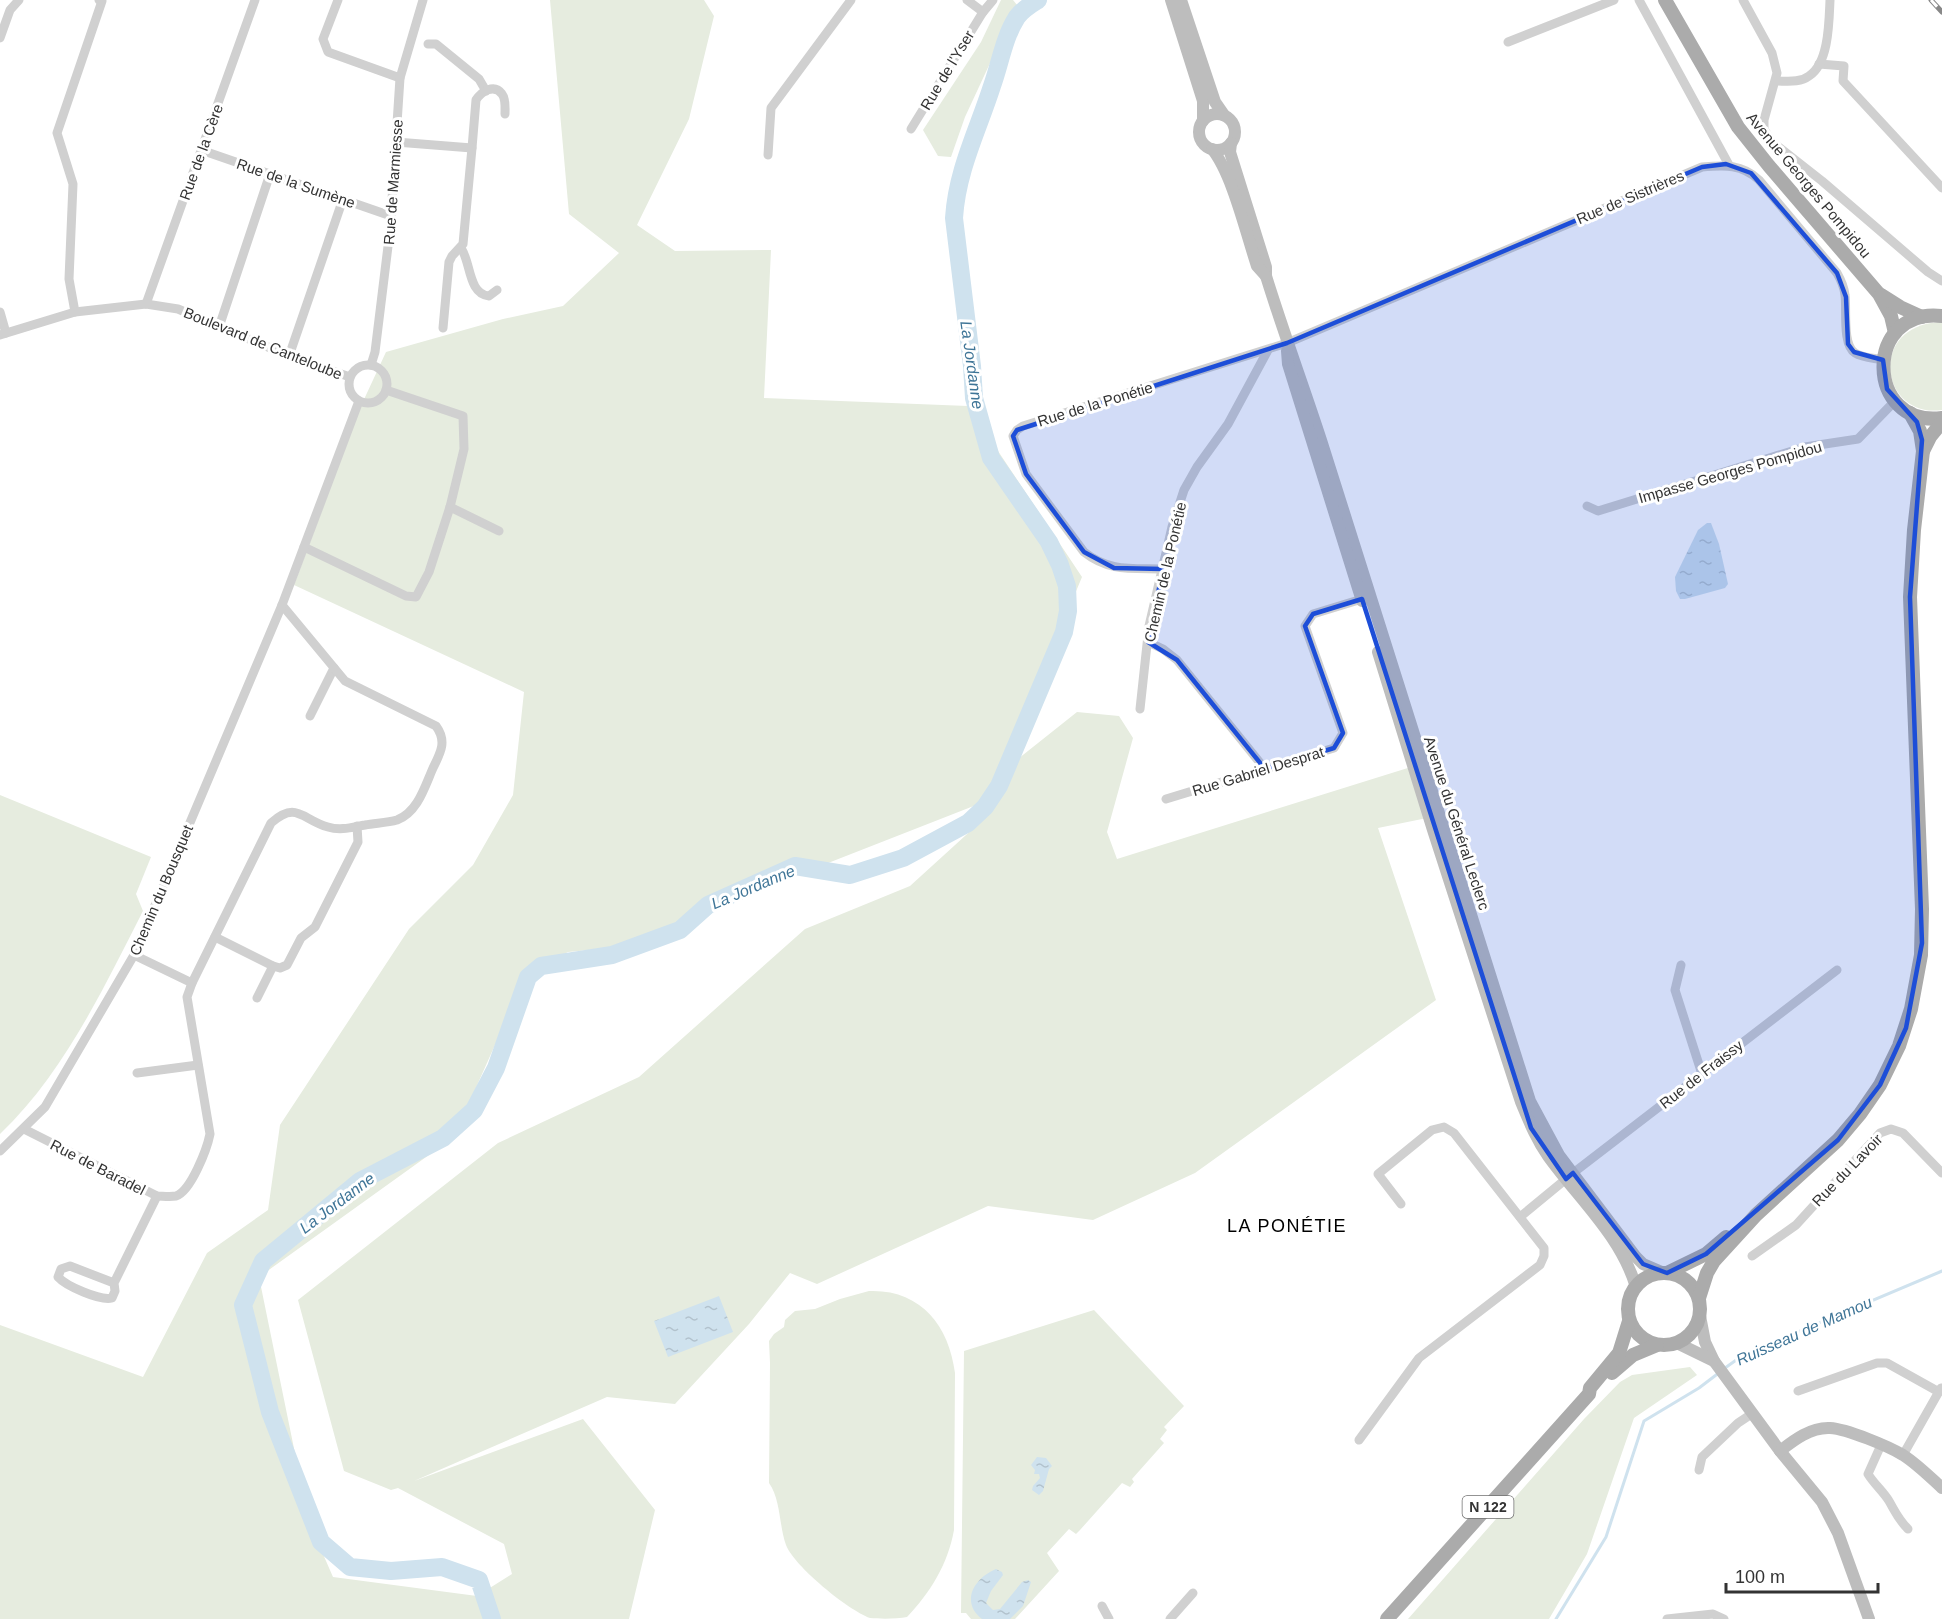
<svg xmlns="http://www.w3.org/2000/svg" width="1942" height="1619" font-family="Arial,sans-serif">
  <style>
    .green { fill: #e6ecdf }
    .water { fill: url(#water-ripples) }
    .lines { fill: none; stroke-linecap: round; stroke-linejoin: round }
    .stream { stroke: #cfe2ee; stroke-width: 3 }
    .river { stroke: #cfe2ee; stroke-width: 18 }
    .street { stroke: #d0d0d0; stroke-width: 9 }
    .secondary { stroke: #bdbdbd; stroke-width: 12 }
    .primary { stroke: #ababab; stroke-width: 14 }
    .rail-casing { stroke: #888; stroke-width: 5 }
    .rail { stroke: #fff; stroke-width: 3; stroke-dasharray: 9; stroke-linecap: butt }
    .marked { fill: #1d4ed8; fill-opacity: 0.2; stroke: #1d4ed8; stroke-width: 4.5; stroke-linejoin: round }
    .labels { text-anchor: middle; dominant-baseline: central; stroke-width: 6; stroke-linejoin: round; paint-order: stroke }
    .shield { fill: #fff; stroke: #707070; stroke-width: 1.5 }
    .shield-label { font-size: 14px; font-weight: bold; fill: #333 }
    .street-label { font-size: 15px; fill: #333; stroke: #fff }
    .water-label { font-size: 16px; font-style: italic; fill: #3f7597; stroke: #fff }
    .quarter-label { font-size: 18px; letter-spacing: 1.5px; fill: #000; stroke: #fff }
  </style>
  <defs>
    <pattern id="water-ripples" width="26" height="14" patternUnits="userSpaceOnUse" patternTransform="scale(1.5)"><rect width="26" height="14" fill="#cfe2ee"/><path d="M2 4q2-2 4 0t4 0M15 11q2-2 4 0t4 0" fill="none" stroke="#b2c2cd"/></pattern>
  </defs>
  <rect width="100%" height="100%" fill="#fff"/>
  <g class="green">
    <path d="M550,0h154l10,16 -25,103 -52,106 38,26 96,-1 -7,148 204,8 114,171 -93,223 -166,65h-34l-81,35 -31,29 -47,17 -62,6 -41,21 -73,164 -195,140 50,245 24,55 144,19 35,-22 -8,-30 -106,-56 -7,2 -47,-19 -46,-171 200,-157 141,-66 166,-148 105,-43 78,-71 25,-52 64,-51 42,4 14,22 -26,94 10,27 294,-92 16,51 -49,10 58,172 -241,173 -102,47 -105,-14 -171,78 -27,-11 -41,51 -74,80 -68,-7 -193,84 169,-62 72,91 -26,109h-629v-294l143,52 64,-124 61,-43 12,-85 129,-196 64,-64 40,-70 11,-103 -230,-107 66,-177 26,-56 117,-33 60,-13 56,-53 -50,-39z"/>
    <path d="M1001,0h12l4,5 -52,112 -14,40 -13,-1 -15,-26 58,-88z"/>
    <path d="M1939,322l3,1v87c-61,9 -76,-83 -3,-88z"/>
    <path d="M0,795l151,62 -15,37 7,17c-40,78 -79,162 -143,223z"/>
    <path d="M869,1291c51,-2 80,34 86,82l-1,157c-6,34 -24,63 -47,87 -10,2 -27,2 -37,1 -22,-8 -76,-52 -84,-73 -7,-19 -5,-45 -17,-62l1,-120 -1,-22 5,-7 10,-7 1,-7 10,-9 20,-2 25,-10z"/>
    <path d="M1094,1310l90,96 -20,21 3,3 -7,9 4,4 -32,36 2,3 -4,5 -8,-4 -42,47 -4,4 -7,-5 -22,24 12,18 -44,48h-44l-5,-6h-5l3,-262z"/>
    <path d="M1690,1367l7,8 -63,43 -47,136 -38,65h-141l176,-200 36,-37 12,-7z"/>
  </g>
  <g class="water">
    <path d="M1707,523h4l8,21 9,40 -3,4 -40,11h-5l-4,-8 -1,-14 23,-47z"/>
    <path d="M719,1296l14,36 -65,25 -14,-36z"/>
    <path d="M1037,1457l9,1 6,8 -3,3 -6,22 -4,4 -7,-5 1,-4 7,-8 -1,-4h-5l1,-4 -4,-5z"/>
    <path d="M996,1569l6,3 1,3 -12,16 -5,12 7,7 7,-1 22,-27 6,-2 3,2 -8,24 -13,13h-28c-22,-17 -8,-41 14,-50z"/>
  </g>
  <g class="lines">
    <g class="stream">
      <path d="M1725,1368l14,-10 21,-10 182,-77"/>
      <path d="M1556,1619l50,-82 38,-116 55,-33 21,-16"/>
    </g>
    <path class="river" d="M492,1619l-13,-39 -37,-13 -51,4 -41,-4 -29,-25 -51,-130 -27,-107 20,-44 97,-80 83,-43 31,-28 22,-42 32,-91 13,-11 71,-11 68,-25 28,-25 87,-39 55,9 53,-17 65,-35 17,-16 14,-21 65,-154 4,-21 -1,-25 -7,-21 -11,-23 -58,-84 -17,-60 -2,-32 -18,-148c3,-48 24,-88 38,-132 8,-22 12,-49 25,-69 6,-8 13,-12 21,-17"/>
    <g class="street">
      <path d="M338,0l-15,39 5,13 72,26"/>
      <path d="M967,0l16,12 10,-12"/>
      <path d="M1639,0l90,165"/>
      <path d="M1743,0l29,53 5,20 -13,47v9l7,12 51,40 106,91 14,9"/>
      <path d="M0,38l10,-28 9,-10"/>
      <path d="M1508,42l106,-42"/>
      <path d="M428,44h8l43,35 7,12"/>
      <path d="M1819,64l25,2 -1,15 99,107"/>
      <path d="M1776,81c11,0 24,2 33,-5 20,-13 20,-54 21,-76"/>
      <path d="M911,129l72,-117"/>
      <path d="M396,142l76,6 4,-48c5,-8 18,-17 26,-6 4,5 3,14 3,20"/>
      <path d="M201,150l190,66"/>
      <path d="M768,155l3,-47 80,-108"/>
      <path d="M461,248c10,14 7,46 28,48l8,-6"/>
      <path d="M146,304l109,-304"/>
      <path d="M0,312l6,21"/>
      <path d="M75,312l-6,-33 4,-95 -16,-51 45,-132 -3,-1"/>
      <path d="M219,327l51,-153"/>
      <path d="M443,328l6,-66 3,-6 11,-12 9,-96"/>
      <path d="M0,335l75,-23 71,-8 32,5 111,47 61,21"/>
      <path d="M289,356l54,-157"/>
      <circle cx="368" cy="384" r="19"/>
      <path d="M371,365l4,-13 15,-122 10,-152 23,-78"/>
      <path d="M1587,506l11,5 207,-64 53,-8 37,-38"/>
      <path d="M450,507l49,24"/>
      <path d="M304,547l102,49 10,1 13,-25 21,-65 14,-58 -1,-33 -77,-26"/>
      <path d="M1163,569c-31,-1 -54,3 -79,-17l-58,-78 -13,-38 4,-6 6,-4 264,-83 415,-176c23,-2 40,-3 57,13l78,93c4,7 7,13 8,22 2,14 -3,50 10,58 8,5 19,5 28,7"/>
      <path d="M1148,642l15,7 14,11 88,109"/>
      <path d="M1140,709l9,-83 23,-99 12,-37 13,-23 31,-43 40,-74"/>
      <path d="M310,716l24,-48"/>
      <path d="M1166,799l168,-51 9,-15 -38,-107 8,-12 49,-15"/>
      <path d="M215,937l58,29 7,2 7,-3 14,-27 14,-11 43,-85 -1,-16"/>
      <path d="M134,955l58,28"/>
      <path d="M1681,965l-6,25 27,84"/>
      <path d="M257,998l16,-32"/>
      <path d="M137,1073l61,-8"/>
      <path d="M24,1129l133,67c5,0 13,1 19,0 15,-5 31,-47 34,-62l-23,-137 5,-14 79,-160c26,-23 31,-3 57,4 13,4 25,0 37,-2 10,-2 22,-2 32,-5 21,-8 28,-34 36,-52 8,-16 14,-27 3,-42l-91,-45 -63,-76"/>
      <path d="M0,1151l45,-44 89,-152 148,-350 77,-204"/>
      <path d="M1520,1217l57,-47 260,-200"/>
      <path d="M1752,1256l44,-31 84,-92 11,-4 12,4 39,40"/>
      <path d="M114,1283l-44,-17 -9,3 -3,8c8,9 42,24 54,21l3,-7 -1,-8 43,-87"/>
      <path d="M1798,1391l79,-28h10l52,29"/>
      <path d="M1359,1440l60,-82 121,-93 4,-9v-8l-90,-115 -10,-6 -12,3 -54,44 23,30"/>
      <path d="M1881,1445l-13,29c6,10 15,17 21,27 7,12 9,18 19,28"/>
      <path d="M1903,1455l38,-67"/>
      <path d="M1699,1470l3,-13 36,-34 15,-10"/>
      <path d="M1102,1606l7,13"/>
      <path d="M1170,1619l23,-26"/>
      <path d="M1667,1619l46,-5 11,5"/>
    </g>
    <g class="secondary">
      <path d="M1171,0l32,101v20"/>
      <path d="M1181,0l34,102 9,13"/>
      <circle cx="1217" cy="132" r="18"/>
      <path d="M1231,143l-1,9 36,115v9c17,55 37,109 55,164l209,661 29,54 77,102 7,7 21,9"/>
      <path d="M1212,149c20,24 34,84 45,117l9,10"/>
      <path d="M1287,351l1,13 74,237"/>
      <path d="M1378,652l55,178 88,272c8,19 15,37 27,54 30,42 73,80 88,131"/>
      <path d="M1700,1316l5,26 9,19 66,90 42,51 16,31 31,86"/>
      <path d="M1677,1343l37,18"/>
      <path d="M1780,1451c14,-11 31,-24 50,-23 17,1 58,18 73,27 14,9 27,22 39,33"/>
    </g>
    <g class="primary">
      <path d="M1665,0l73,127 31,39 110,128 12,22 4,17"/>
      <path d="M1881,295l19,12 22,10"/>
      <path d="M1942,316c-79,-9 -77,112 0,102"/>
      <path d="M1923,451l7,-14 12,-15"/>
      <circle cx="1664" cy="1309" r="36"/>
      <path d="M1667,1273l39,-19 20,-17"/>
      <path d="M1699,1298l8,-25 7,-12 42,-46 82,-75 22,-26 20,-29 19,-39 12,-37 10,-54 1,-46 -12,-312 4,-67 9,-79 -3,-20 -10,-18"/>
      <path d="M1612,1373l21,-18 24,-10"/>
      <path d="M1387,1619l202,-225 1,-6 29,-35 10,-32"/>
    </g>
    <defs>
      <path id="rail" d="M1931,0l11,12"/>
    </defs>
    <use href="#rail" class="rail-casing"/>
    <use href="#rail" class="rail"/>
  </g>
  <path class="marked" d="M1726,164l25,9 86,100 9,24 2,47 6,8 29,8 4,29 30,33 5,18 -12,157 12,346 -16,85 -26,57 -42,55 -132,114 -39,19 -24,-9 -70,-91 -7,6 -35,-51 -169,-529 -49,15 -8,12 38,107 -9,15 -69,21 -88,-109 -29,-18 15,-73 -49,-1 -30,-16 -58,-78 -13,-38 4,-6 270,-87 415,-176z"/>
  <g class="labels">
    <rect class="shield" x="1462.5" y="1496" width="51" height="22" rx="4.5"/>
    <g class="shield-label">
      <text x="1488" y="1507">N 122</text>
    </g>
    <g class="street-label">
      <text transform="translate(947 70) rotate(-59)">Rue de l'Yser</text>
      <text transform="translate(201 152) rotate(-70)">Rue de la Cère</text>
      <text transform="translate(393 182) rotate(-86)">Rue de Marmiesse</text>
      <text transform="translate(296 183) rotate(19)">Rue de la Sumène</text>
      <text transform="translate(1809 185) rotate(50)">Avenue Georges Pompidou</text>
      <text transform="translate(1630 197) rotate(-23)">Rue de Sistrières</text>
      <text transform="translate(263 343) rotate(22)">Boulevard de Canteloube</text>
      <text transform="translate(1095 404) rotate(-17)">Rue de la Ponétie</text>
      <text transform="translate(1730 472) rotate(-16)">Impasse Georges Pompidou</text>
      <text transform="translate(1165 572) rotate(-77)">Chemin de la Ponétie</text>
      <text transform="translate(1258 771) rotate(-17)">Rue Gabriel Desprat</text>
      <text transform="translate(1457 823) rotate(72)">Avenue du Général Leclerc</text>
      <text transform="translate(161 890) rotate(-67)">Chemin du Bousquet</text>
      <text transform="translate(1701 1074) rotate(-38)">Rue de Fraissy</text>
      <text transform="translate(98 1167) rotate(27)">Rue de Baradel</text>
      <text transform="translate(1847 1170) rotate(-46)">Rue du Lavoir</text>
    </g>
    <g class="water-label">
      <text transform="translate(972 365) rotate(82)">La Jordanne</text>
      <text transform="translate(753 887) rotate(-23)">La Jordanne</text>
      <text transform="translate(337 1203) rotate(-37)">La Jordanne</text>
      <text transform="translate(1804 1331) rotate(-24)">Ruisseau de Mamou</text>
    </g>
    <g class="quarter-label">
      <text x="1287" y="1226">LA PONÉTIE</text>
    </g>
  </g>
  <path d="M1726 1583v9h152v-9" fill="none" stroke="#333333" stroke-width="3"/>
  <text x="1735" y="1583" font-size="18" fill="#333333" stroke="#ffffff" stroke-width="4.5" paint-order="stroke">100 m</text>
</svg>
